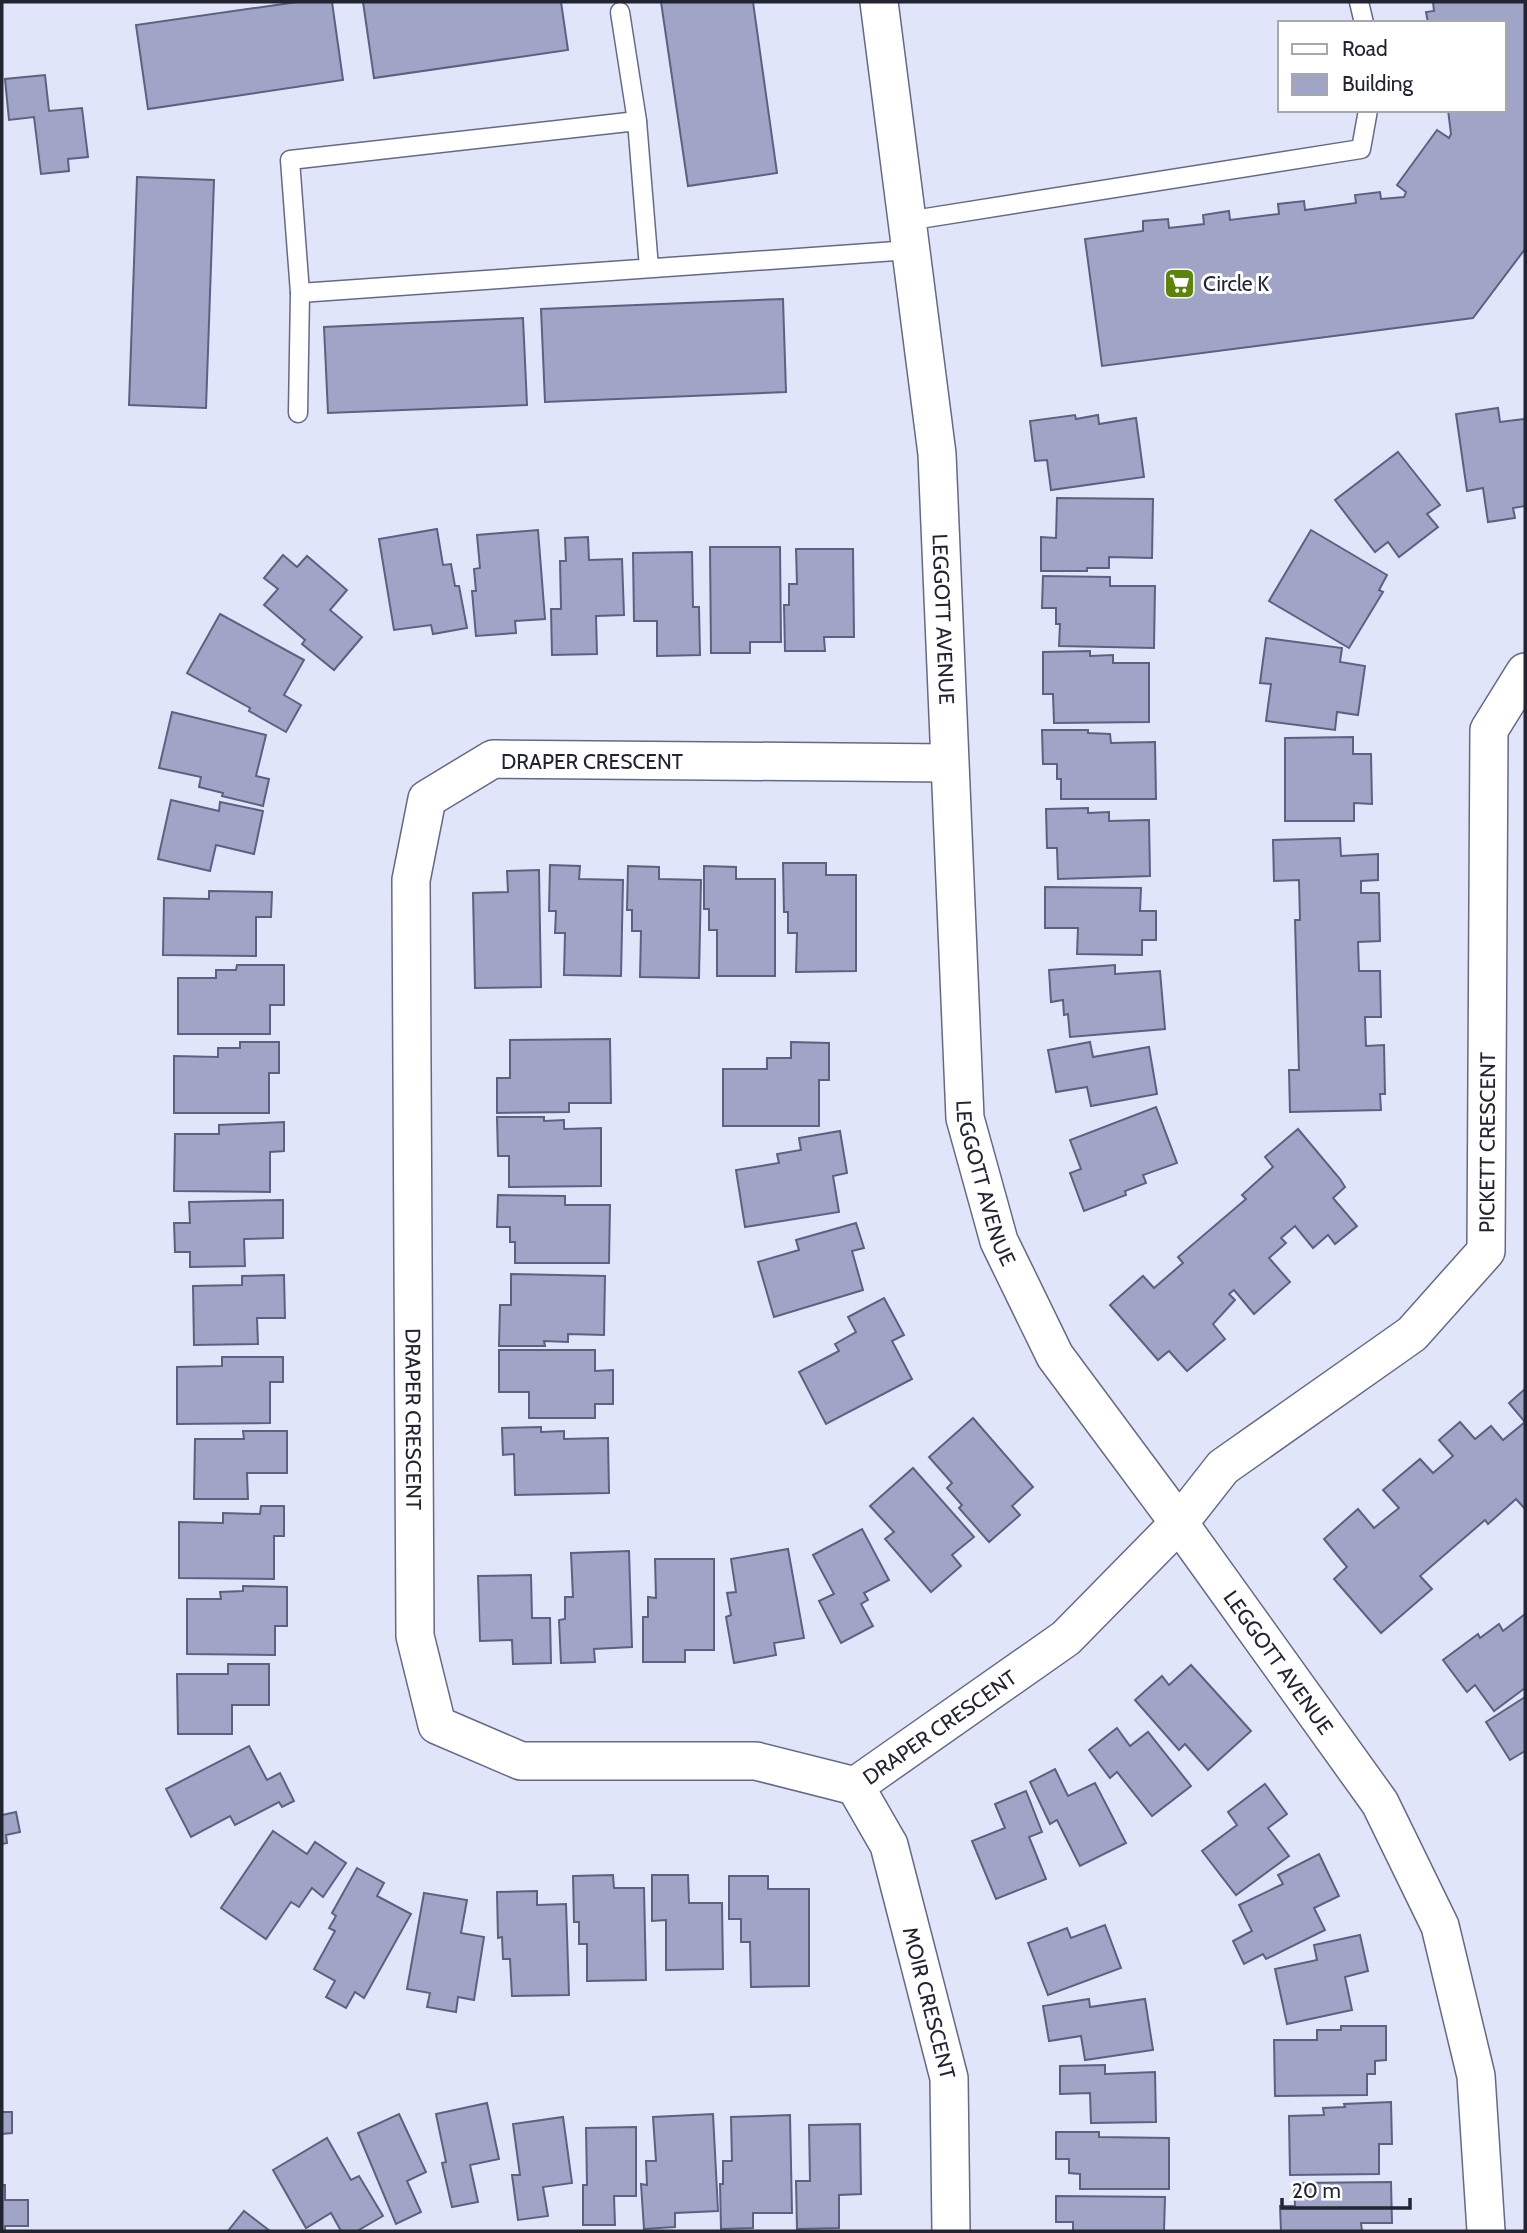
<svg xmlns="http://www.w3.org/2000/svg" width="1527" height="2233" font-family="Cabin,sans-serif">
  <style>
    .building { fill: #a0a5c7; stroke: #5d617f; stroke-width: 2 }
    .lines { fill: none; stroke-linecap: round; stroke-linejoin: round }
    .service-casing { stroke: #656988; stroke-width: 21 }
    .minor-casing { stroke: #656988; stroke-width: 40 }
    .service { stroke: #fff; stroke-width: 18 }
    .minor { stroke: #fff; stroke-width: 37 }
    .labels { text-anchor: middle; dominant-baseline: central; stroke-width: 6; stroke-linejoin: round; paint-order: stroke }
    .poi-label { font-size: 21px; fill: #222431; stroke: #fff; text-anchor: start }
    .street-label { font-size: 21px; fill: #222431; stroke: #fff }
  </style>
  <rect width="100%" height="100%" fill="#e1e5fa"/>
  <g class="building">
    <path d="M297,2h35l11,78 -195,29 -12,-84z"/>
    <path d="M363,2h198l7,48 -194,28z"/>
    <path d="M661,2h92l24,171 -89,13z"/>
    <path d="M1433,2h92v247l-52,69 -371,48 -17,-127 58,-8v-10l25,-2 1,9 35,-4 -1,-9 26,-4 1,9 49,-6 -1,-10 26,-3 1,9 51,-7 -1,-8 25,-3 1,7 23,-2 2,-5 -9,-7 40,-55 12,8 2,-4 -3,-24h56v-87h-76l-2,-11 8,-1z"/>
    <path d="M45,75l4,36 33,-3 6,49 -20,2 1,12 -28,3 -7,-57 -25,3 -4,-41z"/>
    <path d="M137,177l77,3 -8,228 -77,-3z"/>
    <path d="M783,299l3,93 -241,10 -4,-93z"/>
    <path d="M523,318l4,87 -199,8 -4,-86z"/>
    <path d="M1498,408l2,14 25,-3v87l-12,2 2,10 -27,4 -5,-34 -16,3 -11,-77z"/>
    <path d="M1075,415l1,4 22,-4 1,9 37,-6 8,59 -93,13 -4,-30 -12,1 -5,-40z"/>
    <path d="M1398,452l42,53 -13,9 11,13 -39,30 -11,-15 -13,10 -40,-52z"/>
    <path d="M1057,498l96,1 -1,59 -43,-1v11h-22v3h-46v-34l15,1z"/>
    <path d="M437,529l6,36 8,-1 4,22h4l8,42 -34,6 -2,-9 -37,5 -15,-91z"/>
    <path d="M538,530l7,89 -30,2 1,12 -40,3 -4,-45h4l-2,-22 6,-1 -3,-33z"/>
    <path d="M1311,530l76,45 -8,15 4,2 -34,56 -80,-47z"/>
    <path d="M588,537l1,23 33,-1 2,56 -28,1 1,38 -45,1 -1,-46h10l-1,-48h6l-1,-23z"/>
    <path d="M710,547h70l1,95h-31v11h-39z"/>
    <path d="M796,549h57l1,88h-30l1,14h-40l-1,-46h5v-21h8z"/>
    <path d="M692,552l1,55h6l1,48 -43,1v-35h-23l-1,-68z"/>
    <path d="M283,555l14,12 10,-11 40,34 -17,20 32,27 -28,33 -32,-26 3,-4 -41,-35 14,-16 -14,-11z"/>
    <path d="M1043,576l67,1v9h45l-1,62 -95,-2 1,-22h-4v-16h-14z"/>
    <path d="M220,614l84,46 -20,35 17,10 -15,27 -37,-21 1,-3 -63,-35z"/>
    <path d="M1266,638l76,10 -2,14 25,4 -7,49 -21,-3 -2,18 -69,-9 5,-37 -11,-1z"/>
    <path d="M1090,651v5l23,-1v8h36v59l-95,1 -1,-29h-10v-42z"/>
    <path d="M172,712l94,23 -10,41 13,3 -6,27 -41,-10 1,-3 -24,-6 2,-10 -42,-9z"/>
    <path d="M1042,730h46v3l22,1 1,9 44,-1 1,57h-95v-20h-4v-15h-14z"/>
    <path d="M1353,737v17h18l1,50 -18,-1v18h-69v-83z"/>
    <path d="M171,800l48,11 1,-9 43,9 -9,43 -38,-9 -6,26 -52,-12z"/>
    <path d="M1088,808v5l21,-1v9l40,-1 1,56 -92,3 -1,-31h-10l-1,-39z"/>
    <path d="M1340,838l1,18 37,-2v26l-17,1v12h18l1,48 -22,1 1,29h21l1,46h-16l1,29 18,-1 1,49h-5l1,16 -91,2 -1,-42h10l-4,-150h5l-1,-40 -25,1 -1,-41z"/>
    <path d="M783,863h43v12h30v96l-60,1 1,-39h-9v-21h-4z"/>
    <path d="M550,865l30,1 -1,13 44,1 -2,96 -57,-1 1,-42h-10l1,-22h-7z"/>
    <path d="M628,866l31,1v12l42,1 -2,98 -59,-1 1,-46h-9v-21h-5z"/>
    <path d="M704,866l32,1v12h39v97h-58v-46h-8v-21h-5z"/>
    <path d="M539,870l2,117 -66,1 -2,-95 35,-1 -1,-21z"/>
    <path d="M1045,887l96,1 -1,23h16v29h-14v15l-65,-1 1,-26h-33z"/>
    <path d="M209,891l63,1 -1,25h-15v39l-93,-1 1,-57 45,1z"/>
    <path d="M237,965h47v40h-14v29h-92v-56h38v-8h20z"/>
    <path d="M1115,965v9l45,-3 5,58 -95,8 -2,-23 -4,1 -1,-15 -12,2 -2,-32z"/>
    <path d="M610,1039l1,64h-42v9l-72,1v-35h13v-38z"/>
    <path d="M240,1042h39v31h-10v40h-95v-57l44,1v-9h22z"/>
    <path d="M791,1042l38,1v37h-10v46h-96v-57h44v-11h24z"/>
    <path d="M1090,1042l3,15 56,-10 8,47 -66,12 -4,-19 -31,5 -8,-42z"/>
    <path d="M1156,1107l21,56 -34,12 3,8 -21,8 1,4 -42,16 -14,-38 11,-4 -11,-29z"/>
    <path d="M497,1117h47v4l20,-1v9l37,-1v58l-92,1v-31h-11z"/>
    <path d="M284,1122v29l-14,1v40l-96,-1 1,-57h44v-9z"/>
    <path d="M1298,1129l42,50 5,8 -12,11 24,28 -22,18 -7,-9 -15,13 -18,-22 -14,12 5,5 -17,15 21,24 -36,32 -20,-24 -5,4 6,6 -22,24 12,15 -38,32 -18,-20 -11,9 -48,-55 33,-29 11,12 29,-25 -5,-6 68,-58 -4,-4 31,-28 -8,-10z"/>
    <path d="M840,1131l7,42 -14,3 6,36 -94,15 -9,-57 43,-7 -2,-9 24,-4 -2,-12z"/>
    <path d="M498,1195l67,1v9h45l-1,58h-94v-21h-5v-15h-13z"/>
    <path d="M283,1200v38l-39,1 1,27 -55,1v-15h-15l-1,-29h16l-1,-21z"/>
    <path d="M856,1223l8,25 -12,3 11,39 -89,27 -16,-55 41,-12 -3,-10z"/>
    <path d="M511,1274l94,2 -1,59 -36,-1v8l-24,-1 1,5h-46l1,-41h11z"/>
    <path d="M284,1275l1,43h-28l1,26 -64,1 -1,-59 49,-1v-9z"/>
    <path d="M884,1298l20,37 -12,6 20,38 -86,45 -27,-52 40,-21 -4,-7 21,-12 -8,-15z"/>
    <path d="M499,1350h96v21l18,-1v34h-18v14h-66v-26h-30z"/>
    <path d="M222,1357h61v25h-13v41l-93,1v-57l45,-1z"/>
    <path d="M1525,1389v120l-9,-10 -28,25 -3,-4 -65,56 12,13 -51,44 -47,-54 13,-12 -23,-28 34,-30 16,19 25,-20 -16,-18 37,-31 13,14 20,-17 -14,-16 21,-18 15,17 16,-13 12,14 22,-18 -16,-19z"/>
    <path d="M973,1418l60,69 -21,19 8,9 -31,27 -30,-34 3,-3 -15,-17 5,-5 -23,-26z"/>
    <path d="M541,1427v5l23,-1v8l44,-1 1,55 -94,2 -1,-41 -11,1 -1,-27z"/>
    <path d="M243,1431h44v42h-40l1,26h-54l1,-60h49z"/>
    <path d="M913,1468l61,69 -22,18 9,11 -30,26 -46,-53 9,-7 -24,-26z"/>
    <path d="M261,1506h23v30h-10v43l-95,-1v-56l44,1v-10l37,1z"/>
    <path d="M862,1529l27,51 -25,13 4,7 -7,4 12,22 -32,17 -22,-42 15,-7 -21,-39z"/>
    <path d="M788,1549l16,89 -30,5 2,12 -42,8 -8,-46 5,-2 -4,-22 9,-1 -5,-33z"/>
    <path d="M629,1551l3,96 -38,2 1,13 -34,1 -2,-43 6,-1v-22h8l-2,-44z"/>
    <path d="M655,1559h59v91h-29v12h-42v-45h5v-20l8,1z"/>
    <path d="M531,1575l1,43h18l1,45 -38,1 -1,-24 -32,1 -2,-65z"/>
    <path d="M243,1586l44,1v39h-12v29l-88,-1v-55h34l-1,-7 23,-1z"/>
    <path d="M1525,1614v74l-31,23 -19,-26 -8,7 -24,-32 35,-26 2,4 19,-14 4,7z"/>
    <path d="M228,1664h41v41h-37v29h-54l-1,-60h51z"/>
    <path d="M1191,1665l60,66 -43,39 -23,-26 -6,6 -44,-50 27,-24 7,9z"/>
    <path d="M1525,1697v54l-15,9 -24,-38z"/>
    <path d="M1117,1728l13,18 18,-14 43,54 -39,30 -35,-44 -7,6 -21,-28z"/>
    <path d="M249,1746l18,34 13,-7 14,28 -12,6 -3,-5 -44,23 -5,-9 -39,21 -25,-48z"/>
    <path d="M1055,1769l13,27 27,-13 31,60 -46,23 -23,-46 -7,4 -20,-42z"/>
    <path d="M1265,1784l22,30 -19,14 21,28 -53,39 -34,-44 35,-26 -9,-13z"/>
    <path d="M1026,1791l16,41 -13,5 17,42 -50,20 -24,-58 33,-13 -10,-24z"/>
    <path d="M16,1812l4,20 -14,3 1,8 -5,1v-29z"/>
    <path d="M273,1831l34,23 8,-12 31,21 -23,34 -11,-9 -13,19 -8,-5 -25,37 -45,-31z"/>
    <path d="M1319,1854l20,42 -25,12 11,22 -59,29 -3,-5 -19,10 -11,-23 19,-10 -13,-26 44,-21 -5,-9z"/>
    <path d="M357,1868l27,15 -7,13 34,18 -47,84 -9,-6 -9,16 -20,-11 9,-16 -21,-12 21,-38 -6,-3 7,-12 -4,-3z"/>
    <path d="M613,1875l1,13h30l2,92 -59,1v-37h-8v-22h-5l-1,-46z"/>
    <path d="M652,1875h36l1,28h33l1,66 -57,1v-50l-14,1z"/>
    <path d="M729,1876h39v13h41v97l-58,1 -1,-45h-9v-23h-12z"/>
    <path d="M537,1891v14l29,-1 3,91 -57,1 -2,-37h-7l-1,-22 -4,1 -1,-46z"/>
    <path d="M424,1893l43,7 -6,33 23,4 -10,63 -16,-3 -2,15 -29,-5 3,-14 -23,-4z"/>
    <path d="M1105,1925l16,43 -73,27 -20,-52 39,-15 4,10z"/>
    <path d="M1360,1935l8,36 -23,6 7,33 -65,14 -12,-55 42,-9 -3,-15z"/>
    <path d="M1089,1999l1,8 55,-8 8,51 -68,10 -4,-24 -32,5 -6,-35z"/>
    <path d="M1341,2026h45v34l-11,1v13h-8v21l-92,1 -1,-56h43v-10h24z"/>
    <path d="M1105,2065v9l50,-2 1,50 -65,1 -1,-30 -30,1v-28z"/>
    <path d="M1391,2102l1,42h-13v30l-89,1 -1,-59 35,-1 -1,-7 22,-1 -1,-3z"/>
    <path d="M487,2103l12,56 -29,6 8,37 -26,5 -10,-44 4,-1 -10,-48z"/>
    <path d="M2,2112h10v21l-10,1z"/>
    <path d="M399,2114l27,58 -19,9 14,31 -25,12 -38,-91z"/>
    <path d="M713,2114l5,97 -43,2v14l-31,2 -3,-45 6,1 -1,-24h10l-3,-44z"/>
    <path d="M790,2115l2,98h-39v15l-32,1 -1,-45h3v-23h9l-1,-44z"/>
    <path d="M563,2117l9,66 -29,4 5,29 -30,4 -6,-45h8l-7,-51z"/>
    <path d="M860,2124l1,70 -22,1v33l-42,1 -1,-48h14l-1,-56z"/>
    <path d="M636,2127v69h-22l1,29h-32v-40h4l-1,-57z"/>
    <path d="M1056,2132h43v5l70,1v51h-89v-15l-11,-1v-14h-13z"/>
    <path d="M327,2138l24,42 8,-4 24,40 -26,15h-16l-10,-18 -25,15 -33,-58z"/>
    <path d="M1391,2182l1,41h-31l1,8h-81l-1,-25h15l-1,-23z"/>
    <path d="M2,2185h3v15h23v26h-23v5h-3z"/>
    <path d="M1056,2196l109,1 -1,34h-91v-9h-17z"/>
    <path d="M244,2211l26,20h-42z"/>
  </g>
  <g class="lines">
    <defs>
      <g id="service">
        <path d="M1359,2l5,21"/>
        <path d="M620,12l17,109"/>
        <path d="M907,221l454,-72 7,-39"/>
        <path d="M649,268l-12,-147 -347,39 10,133 610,-43"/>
        <path d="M298,413l2,-120"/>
      </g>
      <g id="minor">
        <path id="s1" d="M879,2l58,452 28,664 34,123 56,115 124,167 201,280 60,123 36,150 10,155"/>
        <path id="s2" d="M949,763l-456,-4 -66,40 -16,81 4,756 22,89 84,36h235l99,25 211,-148 113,-115 44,-56 189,-133 74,-83 3,-521 36,-58"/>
        <path id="s3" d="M855,1786l34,59 60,233 2,153"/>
      </g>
    </defs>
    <use href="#service" class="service-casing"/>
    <use href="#minor" class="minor-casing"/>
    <use href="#service" class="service"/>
    <use href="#minor" class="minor"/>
  </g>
  <defs>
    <symbol id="supermarket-square" viewBox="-11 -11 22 22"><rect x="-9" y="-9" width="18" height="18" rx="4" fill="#5c8407" stroke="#fff"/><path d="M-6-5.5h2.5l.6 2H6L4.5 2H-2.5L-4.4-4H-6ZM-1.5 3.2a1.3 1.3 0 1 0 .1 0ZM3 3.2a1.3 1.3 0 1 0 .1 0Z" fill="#fff"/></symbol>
  </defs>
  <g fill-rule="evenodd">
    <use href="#supermarket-square" x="1162" y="266" width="35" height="35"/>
  </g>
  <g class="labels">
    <g class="poi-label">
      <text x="1203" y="283">Circle K</text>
    </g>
    <g class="street-label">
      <text stroke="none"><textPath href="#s1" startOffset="621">LEGGOTT AVENUE</textPath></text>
      <text x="592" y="761">DRAPER CRESCENT</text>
      <text stroke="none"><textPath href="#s2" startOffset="2833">PICKETT CRESCENT</textPath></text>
      <text stroke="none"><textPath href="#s1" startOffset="1188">LEGGOTT AVENUE</textPath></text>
      <text stroke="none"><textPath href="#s2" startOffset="1155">DRAPER CRESCENT</textPath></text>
      <text stroke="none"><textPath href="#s1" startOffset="1755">LEGGOTT AVENUE</textPath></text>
      <text stroke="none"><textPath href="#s2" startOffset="1995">DRAPER CRESCENT</textPath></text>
      <text stroke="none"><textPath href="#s3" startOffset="231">MOIR CRESCENT</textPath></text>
    </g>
  </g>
  <rect width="1527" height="2233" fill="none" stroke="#222431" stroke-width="7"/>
  <rect x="1278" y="21" width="228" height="91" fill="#ffffff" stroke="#a7a7ad" stroke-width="2"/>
  <rect x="1292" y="44" width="35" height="10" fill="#ffffff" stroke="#a7a7ad" stroke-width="2"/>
  <text x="1342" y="56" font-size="21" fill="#222431">Road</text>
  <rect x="1292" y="74" width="35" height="21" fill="#a0a5c7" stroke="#a7a7ad" stroke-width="2"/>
  <text x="1342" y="91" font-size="21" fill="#222431">Building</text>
  <path d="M1282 2198v10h128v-10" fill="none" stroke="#222431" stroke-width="3.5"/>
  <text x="1292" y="2198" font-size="21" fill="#222431" stroke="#ffffff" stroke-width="5" paint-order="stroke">20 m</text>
</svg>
